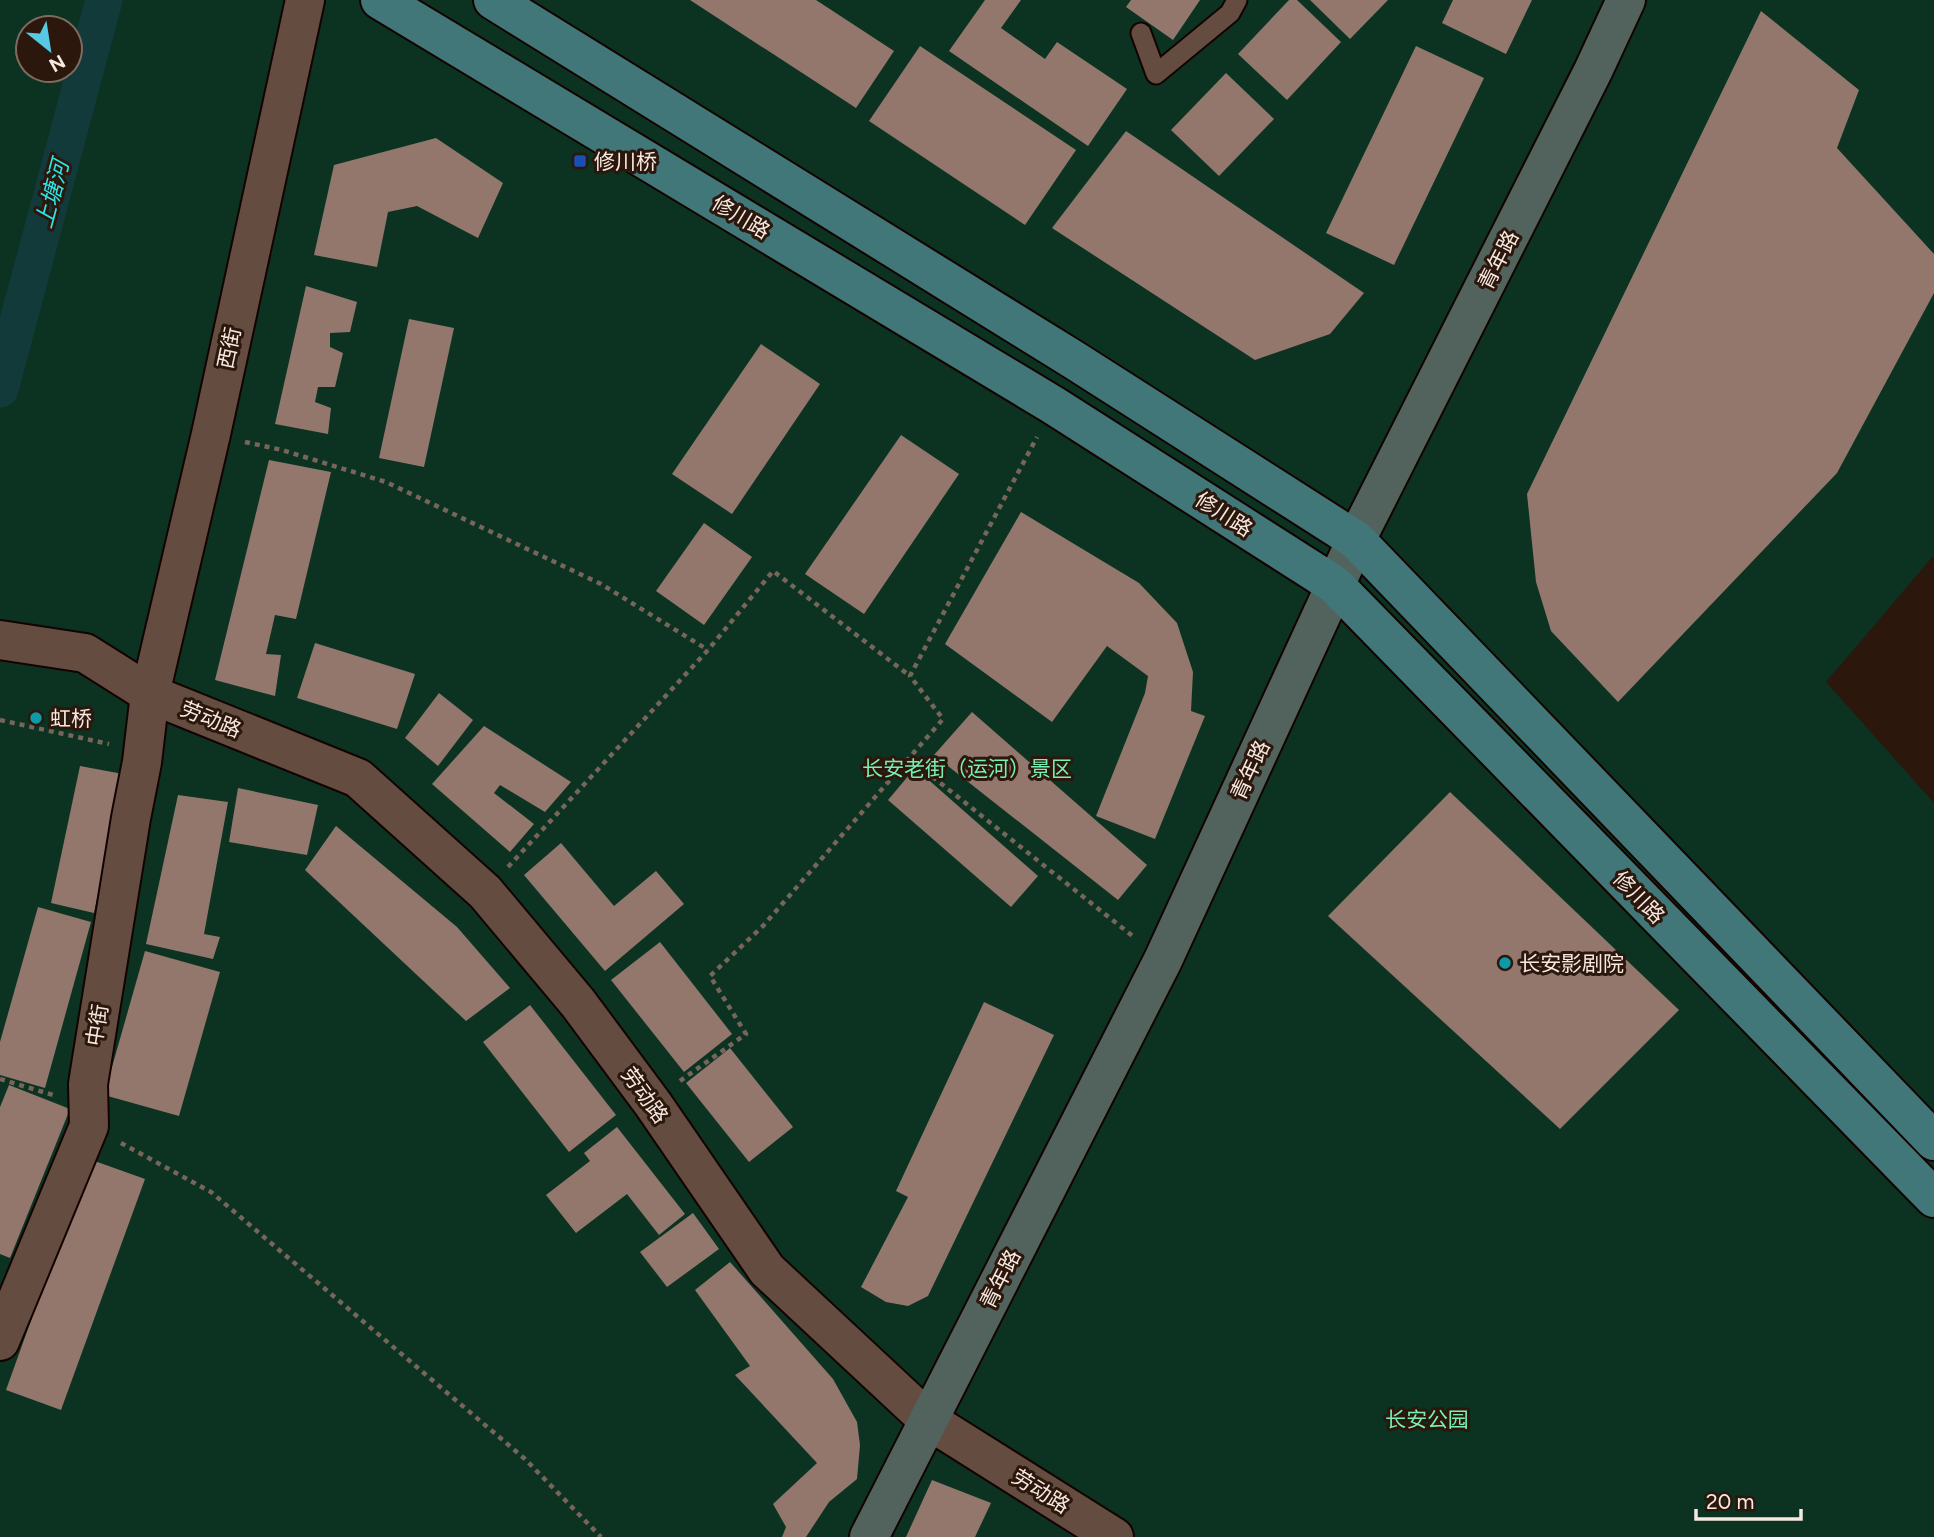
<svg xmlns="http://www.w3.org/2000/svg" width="1934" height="1537" font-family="Figtree,'Noto Sans SC',sans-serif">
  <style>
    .green { fill: #0c3321; fill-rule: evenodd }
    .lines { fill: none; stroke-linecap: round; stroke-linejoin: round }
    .canal { stroke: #133a3a; stroke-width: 37 }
    .building { fill: #93776d }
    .lane-casing { stroke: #130300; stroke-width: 23 }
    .street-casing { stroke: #130300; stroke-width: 42 }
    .secondary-casing { stroke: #130300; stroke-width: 42 }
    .primary-casing { stroke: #130300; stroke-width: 42 }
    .path { stroke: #77655b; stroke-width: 4.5; stroke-dasharray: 5 5; stroke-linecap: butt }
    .lane { stroke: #644c40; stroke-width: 19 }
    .street { stroke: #644c40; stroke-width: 38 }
    .secondary { stroke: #52625c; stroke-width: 38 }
    .primary { stroke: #417778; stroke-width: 38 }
    .transit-dot { fill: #1a4fb4; stroke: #2b170c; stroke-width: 2.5 }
    .culture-dot { fill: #0f9aa8; stroke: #2b170c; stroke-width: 2.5 }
    .labels { text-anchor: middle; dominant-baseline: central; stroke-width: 6; stroke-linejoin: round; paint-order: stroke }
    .poi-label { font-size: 21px; fill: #f7e8e0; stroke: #2b170c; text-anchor: start }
    .street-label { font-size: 21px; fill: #f7e8e0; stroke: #2b170c }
    .park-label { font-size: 21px; fill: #77efb5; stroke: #2b170c }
    .water-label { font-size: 23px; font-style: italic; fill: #28e6e9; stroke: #2b170c }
  </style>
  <rect width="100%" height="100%" fill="#2b170c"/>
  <path class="green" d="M0,0h1934v555l-108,127 108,121v734h-1934zM28,28h42v42h-42z"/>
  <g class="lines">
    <path class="canal" d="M0,389l104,-389"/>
  </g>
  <g class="building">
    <path d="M690,0h126l78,51 -38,57z"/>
    <path d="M985,0h36l-20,28 44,31 12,-17 70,47 -39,57 -139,-95z"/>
    <path d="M1131,0h69l-27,40 -47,-33z"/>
    <path d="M1289,0h8l44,42 -54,58 -49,-46z"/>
    <path d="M1310,0h78l-38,39z"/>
    <path d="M1453,0h79l-26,54 -64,-31z"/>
    <path d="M1761,11l98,79 -22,58 97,106v39l-97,180 -219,229 -67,-71 -15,-49 -9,-88z"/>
    <path d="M920,46l156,104 -51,75 -156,-104z"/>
    <path d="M1416,46l68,32 -90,187 -68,-32z"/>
    <path d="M1226,73l48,46 -55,57 -48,-46z"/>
    <path d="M1126,131l238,162 -34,41 -75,26 -203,-132z"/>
    <path d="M436,138l67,45 -25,55 -61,-32 -29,6 -11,55 -63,-12 20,-90z"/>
    <path d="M306,286l51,16 -7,30 -20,1v14l13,6 -8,34h-17l-3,15 16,6 -3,26 -53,-10z"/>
    <path d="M409,319l45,9 -30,139 -45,-9z"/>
    <path d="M761,344l59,40 -88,130 -60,-40z"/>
    <path d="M901,435l58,39 -95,140 -59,-40z"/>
    <path d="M269,460l62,12 -35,147 -21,-4 -9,39 15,1 -6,41 -60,-16z"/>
    <path d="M1021,512l118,71 38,40 16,49 -2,39 14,5 -50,123 -59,-23 49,-123 3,-17 -41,-30 -55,76 -107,-78z"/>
    <path d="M704,523l48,34 -48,68 -48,-34z"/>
    <path d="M315,643l100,31 -18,55 -100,-31z"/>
    <path d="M439,693l34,27 -35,46 -33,-28z"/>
    <path d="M972,712l175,153 -29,35 -184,-145z"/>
    <path d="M484,726l87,56 -26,30 -45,-27 -6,8 40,31 -24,28 -78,-68z"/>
    <path d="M80,766l43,8 -29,139 -43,-10z"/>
    <path d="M915,768l123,108 -27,31 -123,-107z"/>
    <path d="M238,788l80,17 -11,50 -78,-13z"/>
    <path d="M1450,792l229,218 -119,119 -232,-213z"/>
    <path d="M178,795l50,7 -24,132 16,3 -7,22 -67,-15z"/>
    <path d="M336,826l121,101 53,61 -44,33 -161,-151z"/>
    <path d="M561,843l53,63 42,-35 28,33 -79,67 -81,-96z"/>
    <path d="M38,907l53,15 -46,166 -45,-13v-33z"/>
    <path d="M660,942l72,92 -48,38 -73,-92z"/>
    <path d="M145,951l75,21 -41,144 -75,-21z"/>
    <path d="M984,1002l70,33 -126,261 -20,10 -22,-4 -25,-15 47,-90 -12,-6z"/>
    <path d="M530,1005l86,110 -47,37 -86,-110z"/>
    <path d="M730,1048l63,79 -44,35 -63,-79z"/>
    <path d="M9,1085l61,24 -60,149 -10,-4v-147z"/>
    <path d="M617,1127l68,87 -26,21 -32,-41 -51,39 -30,-38 44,-34 -6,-8z"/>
    <path d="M89,1159l56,20 -84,231 -55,-20z"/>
    <path d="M693,1213l26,36 -52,38 -27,-35z"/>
    <path d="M730,1262l103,117 24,43 3,23 -3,34 -28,23 -23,35h-24l4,-10 -13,-23 44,-41 -82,-88 15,-9 -55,-76z"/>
    <path d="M932,1480l59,23 -16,34h-69z"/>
  </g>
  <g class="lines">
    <defs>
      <path id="lane" d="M1141,33l15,41 74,-61 7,-13"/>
      <g id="street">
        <path d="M0,640l85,13 65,41 208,84 127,114 93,111 75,101 114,166 161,150 186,117"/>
        <path d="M0,1341l89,-215 -1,-42 43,-266 11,-56 8,-68 61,-260 94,-434"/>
      </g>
      <path id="secondary" d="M869,1537l294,-577 193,-420 237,-469 33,-71"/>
      <g id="primary">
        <path d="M380,0l673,405 282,180 599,613"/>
        <path d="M493,0l581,360 282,180 578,601"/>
      </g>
    </defs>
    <use href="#lane" class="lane-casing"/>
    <use href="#street" class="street-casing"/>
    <use href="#secondary" class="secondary-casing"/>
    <use href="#primary" class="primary-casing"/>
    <g class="path">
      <path d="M245,442l37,8 104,32 215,102 107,66"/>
      <path d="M0,720l109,24"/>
      <path d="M909,758l226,180"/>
      <path d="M508,867l200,-217 65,-79 137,105"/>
      <path d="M0,1079l53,16"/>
      <path d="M680,1081l66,-47 -36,-58 53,-50 180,-207 -33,-43 127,-239"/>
      <path d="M121,1143l90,49 314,267 76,78"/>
    </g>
    <use href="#lane" class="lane"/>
    <use href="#street" class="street"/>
    <use href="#secondary" class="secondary"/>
    <use href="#primary" class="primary"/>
  </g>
  <rect class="transit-dot" x="573" y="154" width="14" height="14" rx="3.5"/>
  <g class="culture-dot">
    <circle cx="36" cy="718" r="7"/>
    <circle cx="1505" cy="963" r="7"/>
  </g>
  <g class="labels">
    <g class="poi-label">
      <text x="594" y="161">修川桥</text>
      <text x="50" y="718">虹桥</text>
      <text x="1519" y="963">长安影剧院</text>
    </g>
    <g class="street-label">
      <text transform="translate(741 217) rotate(31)">修川路</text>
      <text transform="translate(1498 260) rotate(-63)">青年路</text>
      <text transform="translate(229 348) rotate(-78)">西街</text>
      <text transform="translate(1224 514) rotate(33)">修川路</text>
      <text transform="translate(211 719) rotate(22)">劳动路</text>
      <text transform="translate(1250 770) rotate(-65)">青年路</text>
      <text transform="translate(1639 897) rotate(46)">修川路</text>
      <text transform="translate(97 1025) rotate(-81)">中街</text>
      <text transform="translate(645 1095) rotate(54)">劳动路</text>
      <text transform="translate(1000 1279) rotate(-63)">青年路</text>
      <text transform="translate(1041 1491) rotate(32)">劳动路</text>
    </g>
    <g class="park-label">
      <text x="967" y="768">长安老街（运河）景区</text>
      <text x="1427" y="1419">长安公园</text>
    </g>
    <g class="water-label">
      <text transform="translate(52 194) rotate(-75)">上塘河</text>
    </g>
  </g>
  <g transform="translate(49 49) rotate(150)"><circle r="33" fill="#2b170c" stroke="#7d6b61" stroke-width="2"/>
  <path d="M0-5L12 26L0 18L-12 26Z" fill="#57c9e3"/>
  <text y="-10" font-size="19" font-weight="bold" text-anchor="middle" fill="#f7e8e0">N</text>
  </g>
  <path d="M1696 1509v10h105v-10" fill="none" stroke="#f7e8e0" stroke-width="3.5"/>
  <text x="1706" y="1509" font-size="21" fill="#f7e8e0" stroke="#2b170c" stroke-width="5" paint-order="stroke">20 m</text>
</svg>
